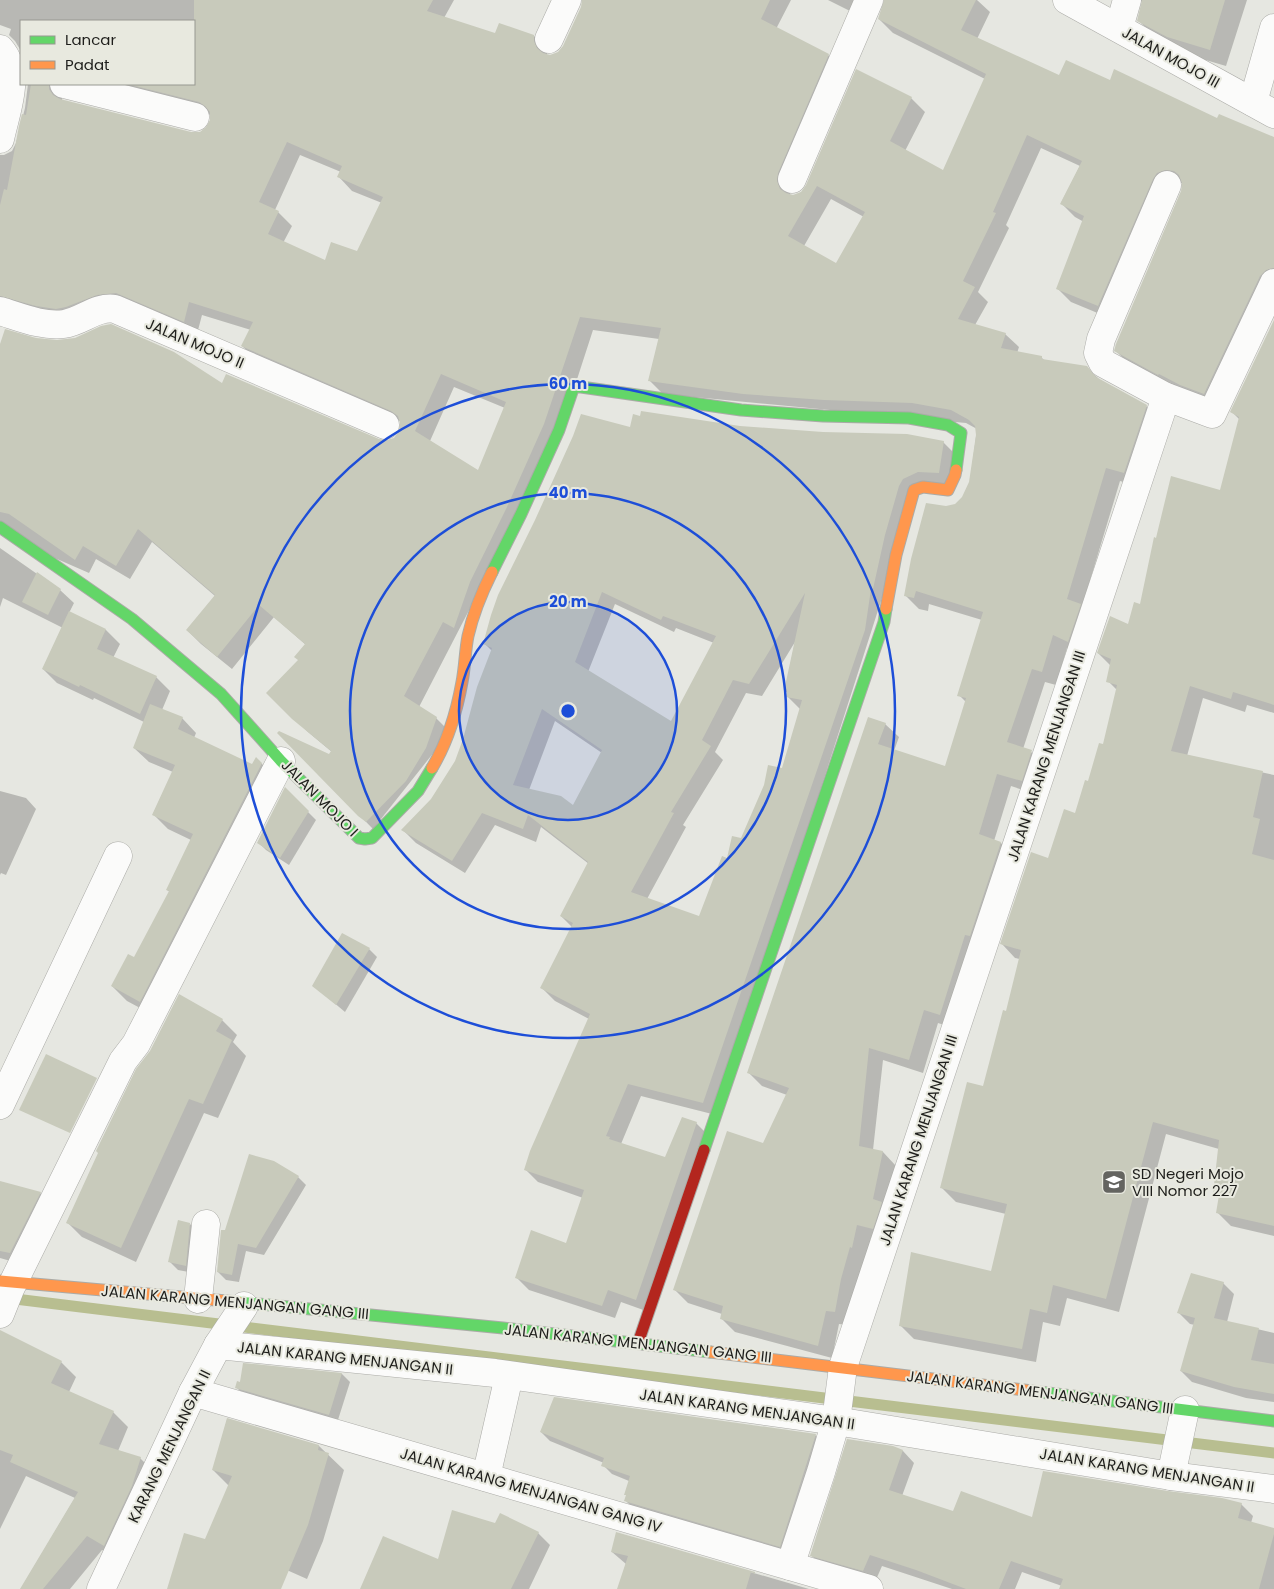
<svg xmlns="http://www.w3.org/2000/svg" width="1274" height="1589" font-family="Poppins,sans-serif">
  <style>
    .shadow { fill: #0003; fill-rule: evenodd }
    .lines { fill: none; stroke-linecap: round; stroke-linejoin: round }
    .stream { stroke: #b8be90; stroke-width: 11 }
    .building { fill: #c8cabb; fill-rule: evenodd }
    .street-casing { stroke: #ababa7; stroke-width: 29 }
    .fast-casing { stroke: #ababa7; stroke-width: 13 }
    .slow-casing { stroke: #ababa7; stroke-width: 13 }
    .jam-casing { stroke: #ababa7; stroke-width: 13 }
    .street { stroke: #fbfbfa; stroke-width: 28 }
    .fast { stroke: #63d668; stroke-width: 11 }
    .slow { stroke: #ff974d; stroke-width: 11 }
    .jam { stroke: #b3261e; stroke-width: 11 }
    .ring { fill: none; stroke: #1d4ed8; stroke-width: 2.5 }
    .labels { text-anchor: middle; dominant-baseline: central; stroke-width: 4; stroke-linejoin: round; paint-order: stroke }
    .street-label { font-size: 15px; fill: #1e1e1b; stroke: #e8e9df }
    .poi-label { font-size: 15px; fill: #1e1e1b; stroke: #e8e9df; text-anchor: start }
    .centre { fill: #1d4ed8; stroke: #e8e9df; stroke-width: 2.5 }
    .ring-label { font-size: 15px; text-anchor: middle; font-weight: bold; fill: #1d4ed8; stroke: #e8e9df; stroke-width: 4; stroke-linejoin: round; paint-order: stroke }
  </style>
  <rect width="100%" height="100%" fill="#e6e7e1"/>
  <g class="shadow">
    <path d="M0,0h454l-10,18 52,17 38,1 13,14v5l3,1 8,-3 6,-7 18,-39 1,-7h208l-15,29 52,26 14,14 -51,118 -1,8 4,1 8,-4 109,-94 14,14 -20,39 38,21 42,-93 -92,-46 -14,-14 7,-19h91l13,12 -13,27 83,38 51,5 107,37 56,22v148l-56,118 -88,-42 -14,-14 67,-160 1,-8h-5l-67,136 -41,-17 -13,-13 26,-67 -9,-5 -14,-14 19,-37 -39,-18 -35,77 3,3 -31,64 10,10 -13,23 30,9 14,13 -2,6 25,5 2,2 42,7 14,13 46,26 14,13 -22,67 -18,-5 -38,126v47l-15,-6 -11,37 -11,-3 -22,67 8,3 14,13 -10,29 -24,-8 -17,55 7,2 13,14 -61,171 -15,-5 -15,50 -40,-13 -10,90 10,2 13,14 -10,76 -15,-4 -23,87 -9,-1 -7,34 -97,-26 -14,-14 1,-4 -34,-11 -14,-14 90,-144 23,-50 -25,-9 -14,-14 137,-348 14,13 -5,14 52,16 20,-65 -7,-7 23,-75 -53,-16 -1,7 -9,-2 -14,-14 41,-88 10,-2 7,-8 7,-15 7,-53 -11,-6 -303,-29 -14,-14 10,-41 -66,-9 -35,108 -139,269 17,11 14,14 -77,97 -94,-96 51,23 2,-4 -24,-20 -40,-39 31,-33 7,-15 -32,-28 -42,52 -31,-25 -14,-14 28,-34 -63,-54 -22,37 -34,-20 -7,14 -89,-39v-186l222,36 157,57 8,1 8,-3 5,-7 2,-10 -146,-63 -14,-13 9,-16 -49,-15 -5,19 -67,-27 -50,14 -80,-12v-154h4l8,-4 4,-8 9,-35 3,-24h43l-9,11v6l129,32h9l7,-4 4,-7v-7l-122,-31h105v-63h-173v30l-6,-10 -6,-6 2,-6 -11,-4zM300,155l41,17 -2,5 13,14 30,12 -24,50 -33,9 -42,-19 9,-17 -14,-14 -3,-2zM831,199l33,18 -27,48 -33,-19zM454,387l51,21 -27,64 -48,-31z"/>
    <path d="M828,0h48l-12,18z"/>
    <path d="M1138,0h109l-21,66 -41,-12 -29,-16 -17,-17 4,-19z"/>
    <path d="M1274,322v391l-27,-8 -2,7 -42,-14 -16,58 87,19v461l-43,-10 -14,-14 3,-13 -6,-6 5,-44 -53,-15 -47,178 -52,-14 -7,28 -17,-4 -7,40 -122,-23 -14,-14 92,-53 14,-58 -50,-12 -14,-14 42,-100 23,-76 13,-53 -5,-1 -13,-14 74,-130 28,-68 13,-56 -9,-9 3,-15 -13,-13 31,-28 11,-20 81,-113 19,-72 -8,-8z"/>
    <path d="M640,417l100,10 203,15 13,13 -5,31 -35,6 -200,623 -75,-19 -20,48 45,14 30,-35 13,13 -60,176 -28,-10 -6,16 -86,-28 -13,-13 51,-33 16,-46 -45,-16 -13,-13 64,-150 -34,-18 -13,-13 30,-61 -11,-11 28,-52 -48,-37 -5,15 -41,-17 -30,48 -49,-30 -13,-13 29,-30 24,-39 8,-22 28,-88 -8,-8 146,-214zM615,604l59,28 2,-4 38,15 -42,80 -84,-51zM795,642l-10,49 3,2v4l12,12 -17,61 -41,69 -14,21 -28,58 -53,-19 39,-72 -3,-2 40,-65 -8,-8 31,-59 16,3zM555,721l47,32 -29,53 -44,-16z"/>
    <path d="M0,548l60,42 14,13 -5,10 37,17 14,14 -7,14 43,19 14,14 -8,19 20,8 14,15 -2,5 59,28 4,-7 14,14 -116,243 -28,-15 -15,-15 23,-27 35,-67 -3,-2 24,-50 -23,-11 -15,-15 20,-42 -24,-10 -15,-14 10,-26 -50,-24 -1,2 -36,-17 -14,-14 20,-41 -60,-30 -3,9z"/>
    <path d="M285,789l31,31 -27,45 -23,-15 -8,-8z"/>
    <path d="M0,791l26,7 10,11 -30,66 -5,-2 -1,2z"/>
    <path d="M369,949l8,8 -32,55 -31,-26z"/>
    <path d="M222,1020l15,15 -4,7 13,14 -28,62 -14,-5 -68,149 -54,-25 -15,-15z"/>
    <path d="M298,1177l8,8 -42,70 -18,-4 -7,31 -13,-2 -8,-8 7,-40z"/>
    <path d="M0,1182l40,11 11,10 -30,61 -21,-6z"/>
    <path d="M190,1224l8,8 -4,41 -16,-3 -8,-8z"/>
    <path d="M1223,1283l11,11 -7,28 47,11v69l-28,-4 -54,-16 -11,-11 14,-46 -5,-1 -11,-11z"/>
    <path d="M7,1335l54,27 15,15 -7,15 44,20 15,15 -10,24 22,7 15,15 -36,87 -17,-10 -32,39h-49l54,-91 -49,-22 -26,53v-180z"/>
    <path d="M244,1365l98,9 8,8 -13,41 -92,-27 -8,-8 3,-4z"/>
    <path d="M227,1420l92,26 25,24 -21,71 -16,38 -36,-16 -7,26h-96l38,-49 23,-54 -16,-16z"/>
    <path d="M541,1432l274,3 9,9 -35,111 -154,-45 -9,-9 3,-20 -17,-7 -9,-9 1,-2 -54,-22z"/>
    <path d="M892,1447l11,4 11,12 -12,33 52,17 79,6 208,-15 12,12 -2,7 23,6v60h-213l1,-3 -40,-14 -7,17h-63l-70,-23 -7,16 -52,-15 -12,-12z"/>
    <path d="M495,1525l43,8 12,12 -21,44h-168l77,-28z"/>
    <path d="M617,1533l192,56h-191l8,-25 -14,-12z"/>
  </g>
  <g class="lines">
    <path class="stream" d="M7,1298l1267,155"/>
  </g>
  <g class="building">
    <path d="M194,0h239l-6,11 68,22 4,-10 35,12v6l3,7 6,5 7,2 8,-3 5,-6 18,-39 1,-7h188l-9,19 68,35 -51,119 -1,8 3,8 6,4 7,2 8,-3 5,-7 50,-116 56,28 -22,44 53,29 43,-96 -108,-55 6,-19h92l-15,30 98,45 7,-15 44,20 4,-11 103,49 2,-4 55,23v131l-8,2 -6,6 -56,118 -24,-9 -21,-11 -1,1 -44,-24 2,-7 65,-153 1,-8 -3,-8 -5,-4 -9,-1 -8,3 -4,6 -55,127 -42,-17 28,-73 -24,-12 22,-43 -55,-26 -34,77 3,1 -33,68 12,6 -17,32 48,14 -5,15 41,8v3l45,7 9,11 51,28 -23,68 -18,-5 -39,131 14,5 -13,38 -15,-7 -11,37 -10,-3 -25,73 25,8 -10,31 -25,-7 -18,60 22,8 -31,94 -5,-1 -25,80 -16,-5 -15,50 -40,-12 -10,98 24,5 -10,48 9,3 -9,27 -16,-4 -5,23 -2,-1 -9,32 -6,33 -9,-1 -8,35 -98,-27 3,-13 -50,-16 54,-159 36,12 26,-55 -42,-15 121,-356 18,6 -8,21 67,22 21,-68 -9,-2 26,-84 -67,-21 -2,7 -10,-2 7,-37 15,-56 20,3 9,-2 7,-7 7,-15 7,-47 -1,-9 -6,-6 -18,-10 -39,-7 -88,-3 -81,-6 -95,-13 13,-53 -81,-11 -36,107 -37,83 -37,75 -16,46 -11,-6 -39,74 33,21 -11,31 -20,33 -40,41 -8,-6 -81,-83 2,-2 50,23 2,-3 -39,-32 -26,-26 32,-33 -4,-3 11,-13 -46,-39 -42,52 -31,-27 29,-35 -77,-66 -22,37 -33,-20 -8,14 -66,-46 -9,-2v-168l5,-15 31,9 21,2 18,-2 26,-12 10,-2 63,28 48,31 4,-9 153,65 8,1 7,-2 5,-7 1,-8 -2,-7 -7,-5 -150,-65 12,-24 -64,-20 -5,20 -68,-29 -19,2 -31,12 -10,2 -20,-3 -36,-10v-91l4,-16 3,1 12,-64 3,-12 4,1 5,-31h18v5l4,6 7,4 131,33h9l6,-5 4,-7v-8l-5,-6 -6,-4 -72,-18h67zM287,142l55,24 -5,11 46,20 -26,54 -26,-9 -6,18 -57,-26 11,-23 -20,-9zM817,186l48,26 -29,51 -48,-27zM441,374l65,28 -28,68 -63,-39z"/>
    <path d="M1142,0h83l-15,50 -43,-13 -30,-16z"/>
    <path d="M1274,320v385l-41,-13 -2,7 -41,-13 -19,65 92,20 -10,46 7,2 -8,35 22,6v366l-58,-13 3,-18 -6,-1 6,-54 -66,-18 -47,177 -53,-14 -6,28 -17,-4 -8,40 -123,-23 12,-74 80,19 16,-67 -67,-16 27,-106 16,4 20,-76 3,1 15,-61 -21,-6 31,-92 17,6 16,-49 11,4 10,-33 3,1 11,-38 4,1 14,-59 -11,-3 5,-23 -14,-6 13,-37 18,8 6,-22 6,2 14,-67 2,1 15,-62 49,14 19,-73 -9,-5z"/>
    <path d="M641,411l99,15 83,6 84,2 37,7 -5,32 -21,-1 -15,7 -4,7 -14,49 -12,54h-2l-6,41 -162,473 -75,-19 -22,52 4,1 -1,2 56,18 17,-40 15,5 -61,178 -28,-10 -6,16 -87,-28 16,-48 35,13 18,-53 -60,-20 6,-19 60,-137 -50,-26 33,-65 -13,-7 28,-54 -60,-47 -5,14 -41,-16 -30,48 -51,-31 30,-31 24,-38 8,-22 14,-52 15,-39 -9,-4 8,-29 7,-20 37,-75 38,-84 8,-22 49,13 3,-13 7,2zM602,592l59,28 2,-4 53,20 -45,85 -96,-59zM805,593l-21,98 3,1 -1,5 16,3 -20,68 -14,-3 -4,20 -23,53 -9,-2 -5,22 -5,-2 -23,60 -68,-24 43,-79 -3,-1 40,-66 -9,-6 31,-60 16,4zM542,709l60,41 -29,55 -12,-9 -48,-11z"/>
    <path d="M37,572l24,17 -13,26 -26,-13z"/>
    <path d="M69,611l37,18 -9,20 60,27 -17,38 -60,-29 -1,2 -37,-18z"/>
    <path d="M150,704l33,13 -5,12 74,35 4,-7 6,6 -122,239 -29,-16 17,-32 6,3 35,-66 -3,-1 27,-56 -41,-19 23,-50 -42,-17z"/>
    <path d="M285,787l24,24 -29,47 -23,-15z"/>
    <path d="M342,933l28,15 -34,57 -24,-19z"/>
    <path d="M179,994l44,25 -7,12 16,9 -29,64 -14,-5 -68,149 -55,-25 32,-70 -2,-2 40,-82 14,-18z"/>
    <path d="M46,1054l51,24 -27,55 -51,-23z"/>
    <path d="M249,1154l25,7 25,15 -43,72 -18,-4 -6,31 -15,-3 4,-42h4z"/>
    <path d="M0,1181l41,11 -31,61 -10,-2z"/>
    <path d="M178,1220l12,3 -4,43 -18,-4z"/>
    <path d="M1191,1273l33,9 -10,36 45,10 -8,32 23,4v30l-40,-7 -54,-16 15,-53 -18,-5z"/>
    <path d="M0,1330l62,31 -11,22 63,28 -15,33 42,13 -9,29 -28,60 -17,-10 -44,53h-23l58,-97 -68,-30 3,-7 -13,-5z"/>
    <path d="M243,1363l99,10 -13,42 -94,-27 2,-7 3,1z"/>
    <path d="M554,1397l262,37 -36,113 -156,-46 2,-6h-2l6,-19 -29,-10 3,-8 -64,-26z"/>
    <path d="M227,1418l92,27 -1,5 11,3 -21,72 -27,64h-114l17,-56 21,6 27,-63 -20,-6z"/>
    <path d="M847,1439l46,7 10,4 -14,40 64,21 8,-20 71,26 11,-46 125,20 54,7 20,5 -4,15 36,10v6l-15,55h-200l4,-10 -52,-18 -12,28h-33l-50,-19 -46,-15 -7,16 -53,-15z"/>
    <path d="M452,1510l43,13 5,-10 39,19 -28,57h-151l23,-53 55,23z"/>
    <path d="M616,1532l139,40v2l-4,-2 -5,17h-129l11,-33 -17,-4z"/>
  </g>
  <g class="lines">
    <defs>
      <g id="street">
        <path d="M1067,0l207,114"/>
        <path d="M1119,28l8,-28"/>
        <path d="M549,39l18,-39"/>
        <path d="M0,49c22,25 6,61 0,90"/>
        <path d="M64,84l131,33"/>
        <path d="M1253,102l21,-74"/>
        <path d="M792,179l77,-179"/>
        <path d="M1167,185l-66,154 -3,14 5,10 61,33 48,18 62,-131"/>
        <path d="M0,311c20,6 43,16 64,13 19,-3 32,-18 51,-15l270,116"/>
        <path d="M0,1105l118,-249"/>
        <path d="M198,1299l8,-75"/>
        <path d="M0,1314l10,-25 113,-228 13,-17 145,-283"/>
        <path d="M218,1345l277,28 341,48 335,55 103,13"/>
        <path d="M193,1392l676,197"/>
        <path d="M1171,1476l14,-66"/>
        <path d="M486,1477l23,-101"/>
        <path d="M790,1566l31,-94 15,-51 7,-54 323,-970"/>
        <path d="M101,1589l92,-197 25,-47 26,-39"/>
      </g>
      <g id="fast">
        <path d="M0,527l132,92 89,75 60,67 78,77 6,1 7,-1 46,-47 14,-23"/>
        <path d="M492,572l29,-58 38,-84 15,-44 167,24 82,6 86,2 39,7 13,8 -5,37"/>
        <path d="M704,1150l180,-528 2,-13"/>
        <path d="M238,1302l265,26 207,24"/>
        <path d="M1032,1391l242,30"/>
      </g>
      <g id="slow">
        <path d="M886,609l10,-54 18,-65 9,-3 25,3 7,-15 1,-5"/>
        <path d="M432,768c15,-25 25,-58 30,-86 3,-15 3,-31 6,-46 5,-22 14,-44 24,-64"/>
        <path d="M0,1281l238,21"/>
        <path d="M710,1352l322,39"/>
      </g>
      <path id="jam" d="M638,1343l66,-193"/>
    </defs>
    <use href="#street" class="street-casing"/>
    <use href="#fast" class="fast-casing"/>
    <use href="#slow" class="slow-casing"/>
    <use href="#jam" class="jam-casing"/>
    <use href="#street" class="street"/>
    <use href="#fast" class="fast"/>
    <use href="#slow" class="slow"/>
    <use href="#jam" class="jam"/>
  </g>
  <circle cx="568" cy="711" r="109" fill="#1d4ed8" fill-opacity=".12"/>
  <g class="ring">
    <circle cx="568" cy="711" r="109"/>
    <circle cx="568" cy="711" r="218"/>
    <circle cx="568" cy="711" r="327"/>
  </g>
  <defs>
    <symbol id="school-square" viewBox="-11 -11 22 22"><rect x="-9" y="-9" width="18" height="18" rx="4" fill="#646460" stroke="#e8e9df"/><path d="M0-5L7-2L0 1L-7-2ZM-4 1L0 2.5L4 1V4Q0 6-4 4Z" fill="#fff"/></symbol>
  </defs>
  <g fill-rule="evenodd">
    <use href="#school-square" x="1100" y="1168" width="28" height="28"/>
  </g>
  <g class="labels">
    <g class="street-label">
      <text transform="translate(1171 57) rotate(29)">JALAN MOJO III</text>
      <text transform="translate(195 343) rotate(23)">JALAN MOJO II</text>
      <text transform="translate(1046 756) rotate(-72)">JALAN KARANG MENJANGAN III</text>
      <text transform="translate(320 798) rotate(45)">JALAN MOJO I</text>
      <text transform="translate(918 1140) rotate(-72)">JALAN KARANG MENJANGAN III</text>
      <text transform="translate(235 1302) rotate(5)">JALAN KARANG MENJANGAN GANG III</text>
      <text transform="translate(638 1343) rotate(6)">JALAN KARANG MENJANGAN GANG III</text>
      <text transform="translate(345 1358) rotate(6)">JALAN KARANG MENJANGAN II</text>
      <text transform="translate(1040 1392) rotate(7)">JALAN KARANG MENJANGAN GANG III</text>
      <text transform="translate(747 1409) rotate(8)">JALAN KARANG MENJANGAN II</text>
      <text transform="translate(169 1446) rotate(-64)">KARANG MENJANGAN II</text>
      <text transform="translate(1147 1470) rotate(9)">JALAN KARANG MENJANGAN II</text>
      <text transform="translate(531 1490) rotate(16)">JALAN KARANG MENJANGAN GANG IV</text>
    </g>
    <g class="poi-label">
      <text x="1132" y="1173">SD Negeri Mojo<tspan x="1132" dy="17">VIII Nomor 227</tspan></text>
    </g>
  </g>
  <circle cx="568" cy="711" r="8" class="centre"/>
  <g class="ring-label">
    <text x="568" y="389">60 m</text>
    <text x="568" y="498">40 m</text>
    <text x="568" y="607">20 m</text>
  </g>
  <rect x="20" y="20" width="175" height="65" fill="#e8e9df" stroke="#979891"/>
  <rect x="30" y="36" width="25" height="8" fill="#63d668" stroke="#979891"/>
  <text x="65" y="45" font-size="15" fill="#1e1e1b">Lancar</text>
  <rect x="30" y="61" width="25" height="8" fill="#ff974d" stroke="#979891"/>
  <text x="65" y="70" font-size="15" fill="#1e1e1b">Padat</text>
</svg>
